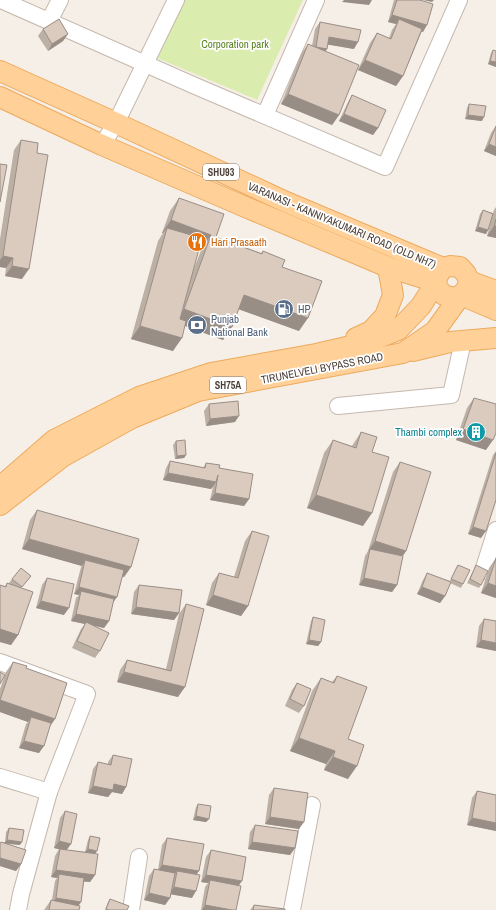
<svg xmlns="http://www.w3.org/2000/svg" width="496" height="910" font-family="'Archivo Narrow',sans-serif">
  <style>
    .green { fill: #dbedae }
    .lines { fill: none; stroke-linecap: round; stroke-linejoin: round }
    .minor-casing { stroke: #c5b8ad; stroke-width: 18 }
    .major-casing { stroke: #eeaa5d; stroke-width: 22 }
    .minor { stroke: #fff; stroke-width: 16 }
    .major { stroke: #ffd097; stroke-width: 20 }
    .wall { fill: #bcafa4; fill-rule: evenodd }
    .shaded-wall { fill: #998e86 }
    .building { fill: #dbcbbf; stroke: #998e86 }
    .labels { text-anchor: middle; dominant-baseline: central; stroke-width: 3.5; stroke-linejoin: round; paint-order: stroke }
    .shield { fill: #fff; stroke: #807872; stroke-width: 1 }
    .shield-label { font-size: 10px; font-weight: bold; fill: #4a3e36 }
    .park-label { font-size: 11px; fill: #578123; stroke: #fff }
    .street-label { font-size: 11px; fill: #4a3e36; stroke: #fff }
    .food-label { font-size: 11px; fill: #c56008; stroke: #fff; text-anchor: start }
    .service-label { font-size: 11px; fill: #4e5e75; stroke: #fff; text-anchor: start }
    .culture-label { font-size: 11px; fill: #0d838f; stroke: #fff; text-anchor: end }
  </style>
  <rect width="100%" height="100%" fill="#f5efe8"/>
  <path class="green" d="M185,0h118l-46,100 -100,-42z"/>
  <g class="lines">
    <defs>
      <g id="minor">
        <path d="M1,0l192,85 192,82 74,-167"/>
        <path d="M49,21l11,-21"/>
        <path d="M265,115l51,-115"/>
        <path d="M102,145l14,-22 60,-123"/>
        <path d="M338,406l113,-11 12,-54"/>
        <path d="M483,571l13,-41"/>
        <path d="M0,662l87,32 -38,98 -28,102 -3,16"/>
        <path d="M0,777l49,15"/>
        <path d="M131,910l8,-53"/>
        <path d="M292,910l20,-105"/>
      </g>
      <g id="major">
        <path d="M0,71l116,52 170,79 157,66"/>
        <path d="M0,97l102,48 141,61 145,61 48,15 -15,24 -23,24 -30,12 -52,12 -105,19 -72,24 -85,43 -54,47"/>
        <path d="M469,281l27,10"/>
        <path d="M356,338l15,-7 14,-15 8,-21 -5,-28"/>
        <path d="M413,351l37,-9 46,-4"/>
        <path d="M0,505l62,-48 70,-39 66,-27 205,-38 32,-22 26,-36 6,-6 2,-8 -3,-7 -6,-7 -10,-1 -7,2 -5,7 -2,7 2,7 6,6 9,3 8,-3 35,15"/>
      </g>
    </defs>
    <use href="#minor" class="minor-casing"/>
    <use href="#major" class="major-casing"/>
    <use href="#minor" class="minor"/>
    <use href="#major" class="major"/>
  </g>
  <g class="wall">
    <path d="M394,0h26l3,32 -1,-1 -19,45 -7,10 -38,-16 12,-27 7,-10 12,5 3,-8 4,-6 -8,-2z"/>
    <path d="M320,22l34,27 -26,-5 -1,5 -2,2 14,64 -7,10 -51,-21 20,-50 7,-10 4,2 3,-17z"/>
    <path d="M43,29l25,5 -5,7 -15,10 -10,-15z"/>
    <path d="M493,50l3,17 -8,-3 3,-11z"/>
    <path d="M352,95l26,33 -5,7 -34,-14 9,-19z"/>
    <path d="M469,104l13,17 -17,-2 2,-11z"/>
    <path d="M496,126v30l-12,-5 7,-18z"/>
    <path d="M21,140l1,139 -17,-3 1,-8 -6,-1v-28l14,-89z"/>
    <path d="M179,198l37,39 45,16 2,-2 19,16 17,64 -60,-22 -16,31 -38,-14 -12,25 -42,-12 27,-98 5,-8h-1l8,-22zM199,247l3,1 -11,28z"/>
    <path d="M496,207v31l-9,-2 4,-15 -3,9 -2,4 -11,-3 5,-17 3,-4 10,3 1,-3z"/>
    <path d="M474,398l12,52 -30,-10 11,-32z"/>
    <path d="M209,404l26,18 -29,4 -2,-15z"/>
    <path d="M361,432l11,20 -9,74 -56,-18 17,-55 9,-13 19,6z"/>
    <path d="M176,441l10,14 -2,3 -9,1 -2,-14z"/>
    <path d="M496,451v49l-15,38 -13,-4 25,-79z"/>
    <path d="M170,461l33,7 3,-5 13,5 30,31 -5,7 -34,-6 3,-13 -2,2 -48,-9 3,-12z"/>
    <path d="M400,462l6,89 -3,5 -6,29 -5,7 -33,-7 6,-29 3,-5 25,-79z"/>
    <path d="M37,510l94,57 -7,10h-2l-5,20 -4,5 -4,19 -5,7 -11,-3 7,26 -5,7 -23,-10 9,-19 4,-5 -14,-3 5,-23 3,-3 -5,-1 7,-27 1,-1 -60,-17 8,-29z"/>
    <path d="M252,531l-4,75 -7,10 -35,-11 6,-22 7,-10 15,4 11,-36z"/>
    <path d="M496,558v40l-15,-5 8,-25z"/>
    <path d="M458,565l5,19 -2,4 -11,-5 -5,13 -5,7 -23,-9 6,-14 4,-7 23,8 6,-13z"/>
    <path d="M476,565l5,20 -2,3 -12,-5z"/>
    <path d="M31,576l-10,12 -3,47 -7,10 -11,-3v-57l5,1 2,-3 5,2 -3,-2 3,-4z"/>
    <path d="M47,578l17,37 -28,-7 6,-23z"/>
    <path d="M139,585l40,28 -5,7 -43,-6 3,-22z"/>
    <path d="M186,604l-8,93 -61,-15 3,-12 7,-10 39,9 13,-55z"/>
    <path d="M313,617l8,25 -3,4 -12,-2 5,-23z"/>
    <path d="M484,619l12,2v30l-20,-4 3,-21z"/>
    <path d="M13,662l13,6 29,51 -5,7 -11,27 -20,-5 7,-24 2,-2 -28,-10v-23l6,-17z"/>
    <path d="M337,676l11,63v40l-24,-9 2,-6 -36,-13 22,-60 9,-13 11,4z"/>
    <path d="M297,683l7,23 -5,7 -14,-7 7,-16z"/>
    <path d="M113,755l13,32 -4,7 -10,-2 -4,5 -20,-4 5,-24 5,-7 10,2v-2z"/>
    <path d="M274,788l25,41 -34,-5 4,-29z"/>
    <path d="M477,791l19,4v36l-29,-6 5,-27z"/>
    <path d="M198,804l11,15 -3,3 -13,-2 3,-13z"/>
    <path d="M65,811l2,39 18,2 3,-12 2,-4 5,17v22l-5,7h-6l-3,20 -3,4 1,4h-35l7,-10h1l3,-19 2,-3 -6,-1 4,-21 4,-7 -5,-1 6,-30z"/>
    <path d="M255,825l40,23 -5,7 -42,-6 2,-17z"/>
    <path d="M9,828l11,17 -13,-1 14,20 -5,7 -16,-5v-23l1,-1 4,1 1,-11z"/>
    <path d="M167,838l30,36 -5,24 -21,-4 -1,4 -5,7 -21,-5 5,-24 5,-7 4,1 4,-25z"/>
    <path d="M211,850l28,35 -3,25h-35l4,-23 3,-4 -7,-1 5,-25z"/>
    <path d="M110,899l17,11h-22l3,-8z"/>
    <path d="M254,905l31,5h-35z"/>
  </g>
  <g class="shaded-wall">
    <path d="M344,0h28l-3,5 -27,-3z"/>
    <path d="M423,0h11l-2,2z"/>
    <path d="M392,15l35,10 -4,7 -26,-8 2,-5 -3,5 -8,-2z"/>
    <path d="M68,34l-5,7 -15,10 4,-7z"/>
    <path d="M329,37l29,5 -4,7 -30,-5z"/>
    <path d="M316,47l11,2 -5,7z"/>
    <path d="M365,60l38,16 -7,10 -38,-16z"/>
    <path d="M490,61l6,1v5l-8,-3z"/>
    <path d="M288,94l51,21 -7,10 -51,-21z"/>
    <path d="M344,114l34,14 -5,7 -34,-14z"/>
    <path d="M468,115l16,2 -2,4 -17,-2z"/>
    <path d="M489,144l7,3v9l-12,-5z"/>
    <path d="M171,220l40,15 -9,13 -37,-14 2,-6 -4,5h-1z"/>
    <path d="M494,226h2v12l-9,-2z"/>
    <path d="M478,227l10,3 -2,4 -11,-3z"/>
    <path d="M3,256l10,2 -7,10 -6,-1v-7z"/>
    <path d="M12,266l17,3 -7,10 -17,-3z"/>
    <path d="M244,295l64,23 -9,13 -64,-23z"/>
    <path d="M184,309l48,18 -9,13 -48,-18z"/>
    <path d="M140,326l42,12 -9,13 -42,-12z"/>
    <path d="M239,416l-4,6 -29,4 4,-7z"/>
    <path d="M463,429l30,11 -7,10 -30,-10z"/>
    <path d="M186,455l-2,3 -9,1 2,-3z"/>
    <path d="M168,473l48,9 -5,7 -48,-9z"/>
    <path d="M215,493l34,6 -5,7 -34,-6z"/>
    <path d="M316,495l56,18 -9,13 -56,-18z"/>
    <path d="M473,527l13,4 -5,7 -13,-4z"/>
    <path d="M29,539l102,28 -7,10 -40,-11 1,-6 -3,6 -60,-17z"/>
    <path d="M375,541l31,10 -7,10 -29,-12 -2,2z"/>
    <path d="M364,578l33,7 -5,7 -33,-7z"/>
    <path d="M488,583l8,3v12l-15,-5z"/>
    <path d="M79,587l38,10 -5,7 -31,-13 -2,4 -5,-1z"/>
    <path d="M422,587l23,9 -5,7 -23,-9z"/>
    <path d="M213,595l35,11 -7,10 -35,-11z"/>
    <path d="M41,601l28,7 -5,7 -28,-7z"/>
    <path d="M136,607l43,6 -5,7 -43,-6z"/>
    <path d="M76,614l33,7 -5,7 -33,-7z"/>
    <path d="M0,629l18,6 -7,10 -11,-3z"/>
    <path d="M309,640l12,2 -3,4 -12,-2z"/>
    <path d="M481,640l15,3v8l-20,-4z"/>
    <path d="M124,672l61,15 -7,10 -61,-15z"/>
    <path d="M0,700l55,19 -7,10 -17,-12 -3,5 -28,-10z"/>
    <path d="M299,738l36,13 -9,13 -36,-13z"/>
    <path d="M24,741l20,5 -5,7 -20,-5z"/>
    <path d="M333,757l24,9 -9,13 -24,-9z"/>
    <path d="M114,784l12,3 -4,7 -10,-2 -4,5 -20,-4 5,-7z"/>
    <path d="M196,816l13,3 -3,3 -13,-2z"/>
    <path d="M270,817l34,5 -5,7 -34,-5z"/>
    <path d="M472,818l24,5v8l-29,-6z"/>
    <path d="M7,840l15,2 -2,3 -16,-2z"/>
    <path d="M59,841l12,3 -5,7 -12,-3z"/>
    <path d="M252,842l43,6 -5,7 -42,-6z"/>
    <path d="M88,849l9,2 -2,3 -10,-2z"/>
    <path d="M0,858l21,6 -5,7 -16,-5z"/>
    <path d="M162,865l37,6 -5,7 -17,-7 -3,4 -17,-3z"/>
    <path d="M56,870l39,5 -5,7 -31,-4v-4l-2,4 -6,-1z"/>
    <path d="M206,875l36,6 -5,7 -27,-8 -2,3 -7,-1z"/>
    <path d="M174,887l22,4 -4,7 -23,-4z"/>
    <path d="M149,893l21,5 -5,7 -21,-5z"/>
    <path d="M56,898l25,4 -5,7 -25,-4z"/>
    <path d="M205,905l27,5h-30z"/>
  </g>
  <g class="building">
    <path d="M397,0h23l13,4 -6,21 -35,-10z"/>
    <path d="M59,19l9,15 -16,10 -9,-15z"/>
    <path d="M399,19l23,10 -19,47 -38,-16 12,-27 14,6z"/>
    <path d="M320,22l41,8 -3,12 -29,-5 -2,12 -11,-2z"/>
    <path d="M308,44l51,21 -20,50 -51,-21z"/>
    <path d="M493,50l3,1v11l-6,-1z"/>
    <path d="M352,95l34,15 -8,18 -34,-14z"/>
    <path d="M469,104l17,2 -2,11 -16,-2z"/>
    <path d="M496,126v21l-7,-3z"/>
    <path d="M21,140l17,3 -1,10 11,2 -19,114 -17,-3 1,-8 -10,-2z"/>
    <path d="M0,164l7,1 -7,37z"/>
    <path d="M179,198l45,16 -8,23 46,17 1,-3 22,9 -3,7 40,14 -14,37 -64,-23 -12,32 -48,-18 27,-74 -40,-15z"/>
    <path d="M483,210l10,4 -5,16 -10,-3z"/>
    <path d="M496,219v7h-2z"/>
    <path d="M167,228l35,10 -22,81 6,2 -4,17 -42,-12z"/>
    <path d="M474,398l22,6v29l-3,7 -30,-11z"/>
    <path d="M238,401l1,15 -29,3 -1,-15z"/>
    <path d="M361,432l16,5 -5,15 17,5 -17,56 -56,-18 17,-55 23,8z"/>
    <path d="M185,440l1,15 -9,1 -1,-15z"/>
    <path d="M496,453v47l-10,31 -13,-4z"/>
    <path d="M170,461l35,7 1,-5 14,2 -1,3 34,6 -4,25 -34,-6 3,-18 -2,7 -48,-9z"/>
    <path d="M400,462l31,10 -25,79 -31,-10z"/>
    <path d="M37,510l102,29 -8,28 -102,-28z"/>
    <path d="M252,531l17,5 -21,70 -35,-11 6,-22 19,5z"/>
    <path d="M370,549l33,7 -6,29 -33,-7z"/>
    <path d="M496,558v28l-8,-3z"/>
    <path d="M85,560l39,10 -7,27 -38,-10z"/>
    <path d="M458,565l12,5 -7,14 -12,-5z"/>
    <path d="M476,565l12,6 -7,14 -11,-6z"/>
    <path d="M21,568l10,8 -9,11 -10,-8z"/>
    <path d="M427,573l24,9 -6,14 -23,-9z"/>
    <path d="M47,578l27,6 -5,24 -28,-7z"/>
    <path d="M7,583l26,9 -15,43 -18,-6v-44l6,2z"/>
    <path d="M139,585l43,5 -3,23 -43,-6z"/>
    <path d="M81,591l33,8 -5,22 -33,-7z"/>
    <path d="M186,604l18,5 -19,78 -61,-15 3,-12 44,11z"/>
    <path d="M313,617l12,3 -4,22 -12,-2z"/>
    <path d="M484,619l12,2v22l-15,-3z"/>
    <path d="M86,622l23,11 -9,18 -23,-10z"/>
    <path d="M13,662l14,4 -1,2 41,15 -12,36 -55,-19z"/>
    <path d="M0,672l5,3 -5,9z"/>
    <path d="M337,676l30,11 -19,52 16,6 -7,21 -24,-9 2,-6 -36,-13 22,-60 13,5z"/>
    <path d="M297,683l14,6 -7,17 -14,-7z"/>
    <path d="M31,717l20,6 -7,23 -20,-5z"/>
    <path d="M113,755l19,4 -6,28 -12,-3 -1,6 -20,-4 5,-24 13,3z"/>
    <path d="M274,788l34,5 -4,29 -34,-5z"/>
    <path d="M477,791l19,4v28l-24,-5z"/>
    <path d="M198,804l13,2 -2,13 -13,-3z"/>
    <path d="M65,811l12,3 -6,30 -12,-3z"/>
    <path d="M255,825l43,6 -3,17 -43,-6z"/>
    <path d="M9,828l15,2 -2,12 -15,-2z"/>
    <path d="M90,836l10,2 -3,13 -9,-2z"/>
    <path d="M167,838l37,6 -5,27 -37,-6z"/>
    <path d="M1,842l25,8 -5,14 -21,-6v-14z"/>
    <path d="M60,849l38,5 -3,21 -39,-5z"/>
    <path d="M211,850l35,7 -4,24 -36,-6z"/>
    <path d="M154,869l21,4 -5,25 -21,-5z"/>
    <path d="M177,871l23,4 -4,16 -22,-4z"/>
    <path d="M59,874l25,4 -3,24 -25,-4z"/>
    <path d="M210,880l31,6 -5,24h-4l-27,-5z"/>
    <path d="M110,899l19,7 -2,4h-18l-3,-1z"/>
    <path d="M51,900l29,6 -1,4h-30z"/>
    <path d="M254,905l31,4v1h-32z"/>
  </g>
  <defs>
    <symbol id="restaurant-disc" viewBox="-11 -11 22 22"><circle r="9.5" fill="#e8710a" stroke="#fff"/><path d="M-5-6h1v4h1v-4h1v4h1v-4h1v5L-1.5 .5V6h-2V.5L-5-1ZM5-6V6H3V1.5H1.5Q1.5-4 5-6Z" fill="#fff"/></symbol>
    <symbol id="fuel-disc" viewBox="-11 -11 22 22"><circle r="9.5" fill="#5c6f8a" stroke="#fff"/><path d="M-5.5-6h7V0h2V4h1.3V-2.5L3-4.5l.8-.8L6-3V5H2.5V1h-1V6h-7ZM-4.2-4.7v3.2H.2V-4.7Z" fill="#fff"/></symbol>
    <symbol id="bank-disc" viewBox="-11 -11 22 22"><circle r="9.5" fill="#5c6f8a" stroke="#fff"/><path d="M-6-4H6V4H-6ZM0-2.3a2.3 2.3 0 1 0 0 4.6a2.3 2.3 0 1 0 0-4.6Z" fill="#fff"/></symbol>
    <symbol id="building-disc" viewBox="-11 -11 22 22"><circle r="9.5" fill="#0f9aa8" stroke="#fff"/><path d="M-4-6H4V6H1V3H-1V6H-4ZM-2.5-4.3h1.7v1.8h-1.7ZM.8-4.3h1.7v1.8H.8ZM-2.5-1h1.7V.8h-1.7ZM.8-1h1.7V.8H.8Z" fill="#fff"/></symbol>
  </defs>
  <g fill-rule="evenodd">
    <use href="#restaurant-disc" x="186" y="231" width="22" height="22"/>
    <use href="#fuel-disc" x="273" y="298" width="22" height="22"/>
    <use href="#bank-disc" x="186" y="314" width="22" height="22"/>
    <use href="#building-disc" x="465" y="421" width="22" height="22"/>
  </g>
  <g class="labels">
    <g class="shield">
      <rect x="203" y="164" width="36" height="16" rx="3"/>
      <rect x="210" y="377" width="36" height="16" rx="3"/>
    </g>
    <g class="shield-label">
      <text x="221" y="172">SHU93</text>
      <text x="228" y="385">SH75A</text>
    </g>
    <g class="park-label">
      <text x="235" y="44">Corporation park</text>
    </g>
    <g class="street-label">
      <text transform="translate(342 225) rotate(23)">VARANASI - KANNIYAKUMARI ROAD (OLD NH7)</text>
      <text transform="translate(322 368) rotate(-11)">TIRUNELVELI BYPASS ROAD</text>
    </g>
    <g class="food-label">
      <text x="211" y="242">Hari Prasaath</text>
    </g>
    <g class="service-label">
      <text x="298" y="309">HP</text>
      <text x="211" y="319">Punjab<tspan x="211" dy="13">National Bank</tspan></text>
    </g>
    <g class="culture-label">
      <text x="462" y="432">Thambi complex</text>
    </g>
  </g>
</svg>
